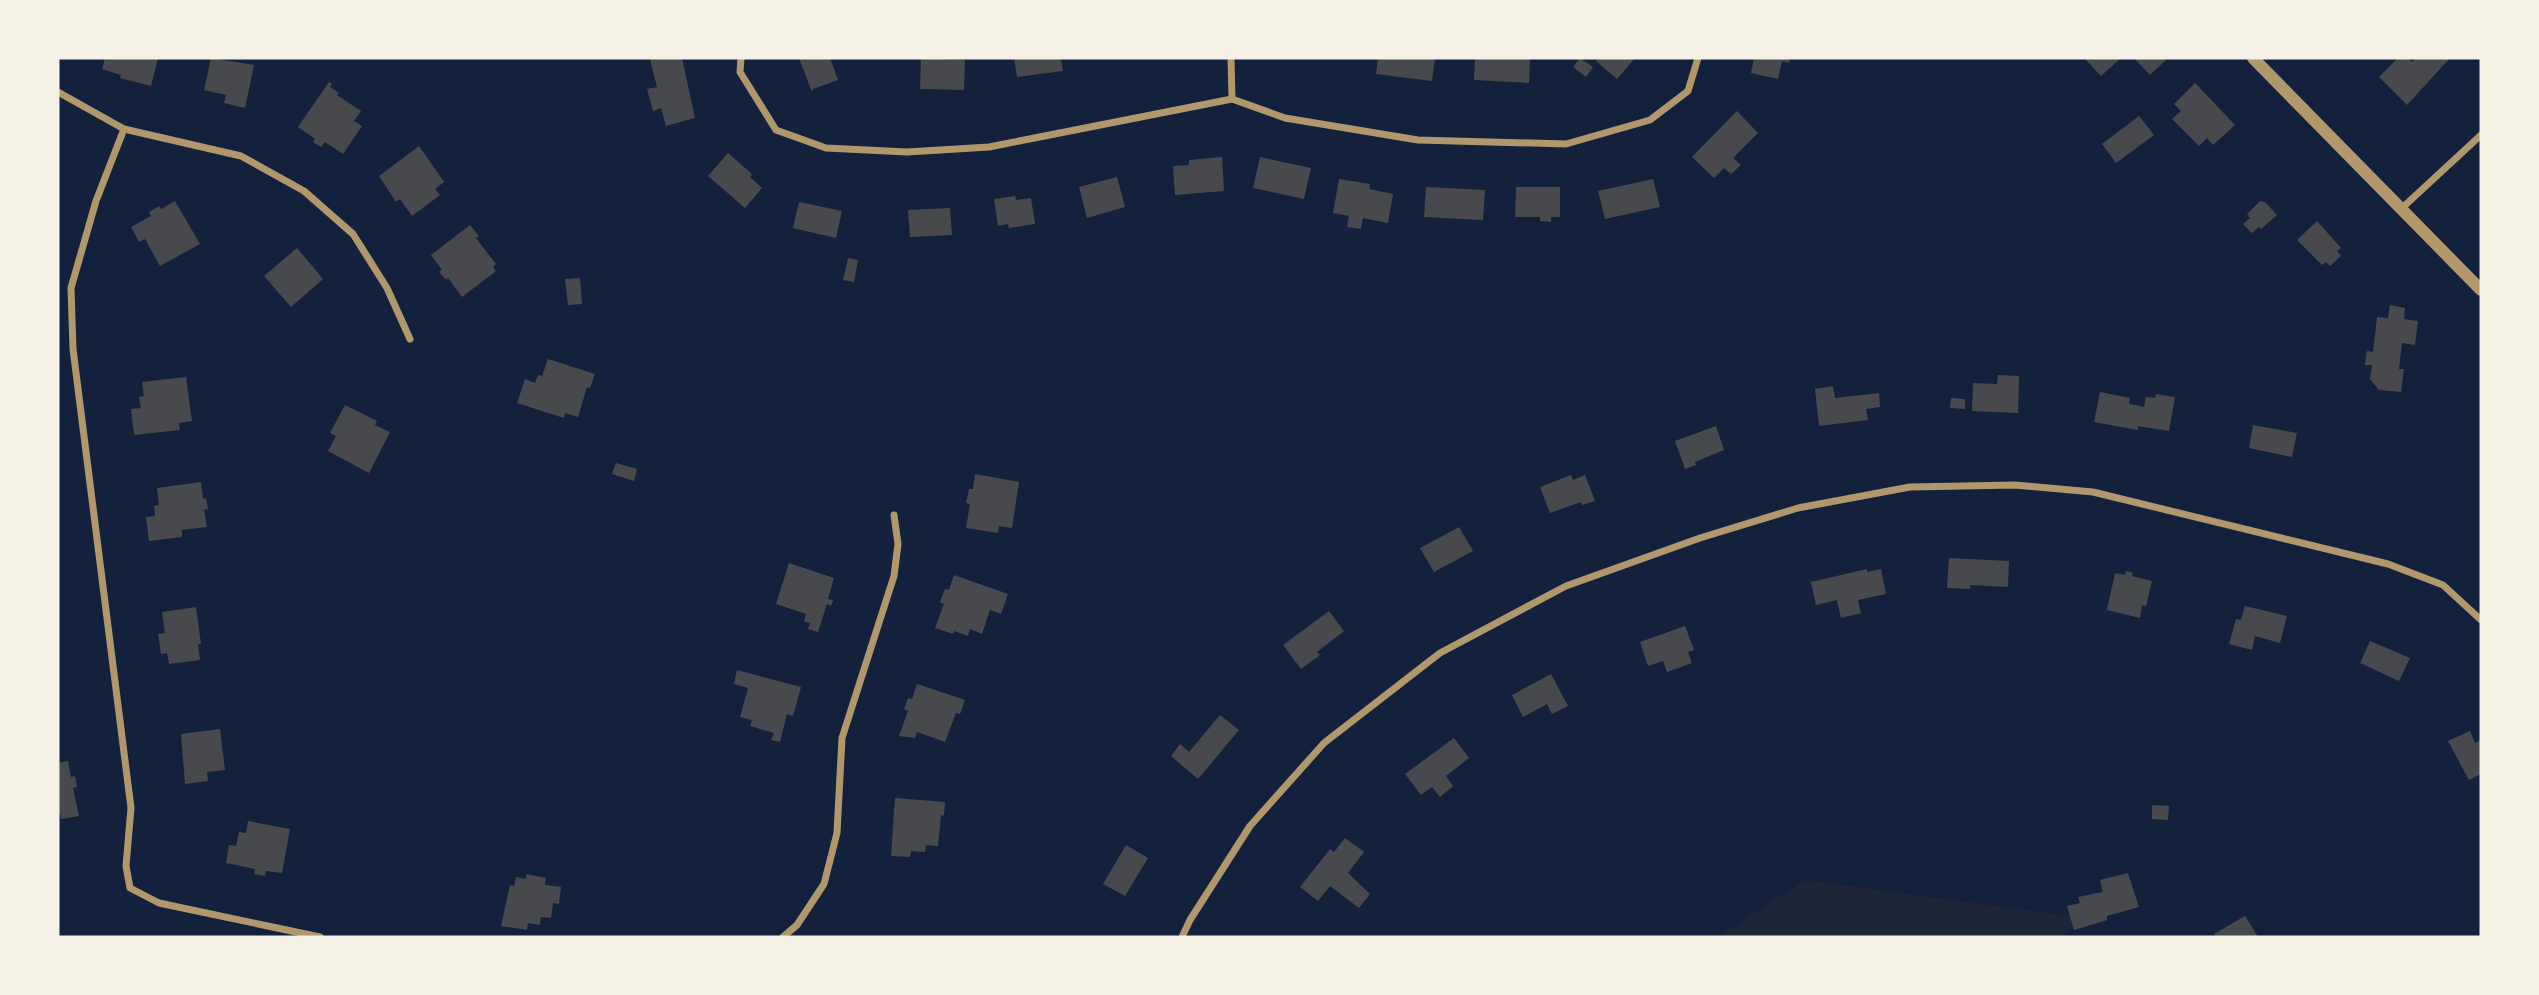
<svg xmlns="http://www.w3.org/2000/svg" width="2539" height="995" font-family="'PT Serif',serif">
  <style>
    .green { fill: #1d2539 }
    .building { fill: #48494c }
    .lines { fill: none; stroke-linecap: round; stroke-linejoin: round }
    .minor { stroke: #b1986c; stroke-width: 7 }
    .tertiary { stroke: #b1986c; stroke-width: 12 }
  </style>
  <rect width="100%" height="100%" fill="#14213d"/>
  <path class="green" d="M1805,880l281,38 -25,19h-344z"/>
  <g class="building">
    <path d="M105,58h53l-7,28 -31,-8 1,-3 -19,-6z"/>
    <path d="M211,58l43,7 -9,43 -21,-5 2,-8 -22,-5z"/>
    <path d="M656,58h26l13,60 -29,8 -5,-18 -8,3 -6,-22 10,-2 -7,-28z"/>
    <path d="M799,58h31l8,22 -25,9 -1,3z"/>
    <path d="M921,58l44,2 -1,30 -44,-1z"/>
    <path d="M1014,58h47l2,13 -46,6z"/>
    <path d="M1378,58h57l-3,23 -56,-7z"/>
    <path d="M1475,58h55l-1,25 -55,-3z"/>
    <path d="M1580,58l13,9 -7,10 -13,-10z"/>
    <path d="M1599,58h36l-18,21 -21,-18z"/>
    <path d="M1754,58h36l-1,5 -7,-2 -4,18 -27,-6z"/>
    <path d="M2084,58h37l-20,18z"/>
    <path d="M2134,58h34l-18,17z"/>
    <path d="M2398,58h10l4,4 3,-4h35l-43,47 -28,-28z"/>
    <path d="M329,82l3,2 -2,3 9,6 -2,2 24,16 -7,10 8,5 -19,28 -18,-12 -4,5 -8,-5 2,-3 -17,-12z"/>
    <path d="M2195,83l40,42 -22,20 -6,-7 -8,8 -27,-27 9,-8 -7,-7z"/>
    <path d="M1737,111l21,22 -25,25 8,7 -10,9 -7,-6 -10,10 -22,-21z"/>
    <path d="M2139,116l15,19 -38,28 -14,-19z"/>
    <path d="M419,146l25,36 -9,7 5,6 -28,21 -12,-17 -4,3 -17,-26z"/>
    <path d="M728,153l24,21 -2,3 12,11 -17,20 -37,-32z"/>
    <path d="M1222,157l2,34 -49,4 -2,-29 16,-1v-5z"/>
    <path d="M1260,157l51,11 -7,31 -51,-11z"/>
    <path d="M1117,177l8,30 -38,11 -8,-31z"/>
    <path d="M1339,179l31,5 -1,5 24,5 -5,29 -25,-5 -2,11 -14,-2 2,-11 -16,-3z"/>
    <path d="M1653,179l7,28 -55,12 -7,-28z"/>
    <path d="M1426,187l59,3 -2,30 -59,-3z"/>
    <path d="M1516,187h44v30h-9v5l-11,-1v-4h-25z"/>
    <path d="M1015,196l1,4 15,-2 4,26 -26,4 -1,-4 -10,2 -4,-27z"/>
    <path d="M175,201l25,43 -40,22 -15,-27 -6,3 -8,-15 20,-11 -2,-4 10,-6 2,3z"/>
    <path d="M2260,201l5,1 12,13 -16,14 -2,-2 -7,6 -9,-9 7,-6 -3,-4z"/>
    <path d="M799,202l43,9 -6,27 -43,-10z"/>
    <path d="M950,208l2,27 -42,2 -2,-27z"/>
    <path d="M2317,221l24,27 -4,3 4,5 -11,10 -4,-4 -4,3 -25,-25z"/>
    <path d="M470,225l9,11 -3,2 20,26 -3,3 3,4 -34,26 -14,-19 -2,2 -7,-8 3,-2 -11,-15z"/>
    <path d="M297,248l26,31 -32,28 -27,-31z"/>
    <path d="M848,258l10,2 -4,22 -11,-2z"/>
    <path d="M580,278l2,26 -14,1 -3,-26z"/>
    <path d="M2390,305l15,3 -1,11 14,2 -3,24 -13,-2 -3,26h5l-3,23 -22,-2 -9,-11 2,-14h-7l2,-14 6,1 4,-35 11,1z"/>
    <path d="M548,359l47,15 -5,14 -3,-1 -9,30 -13,-4 -1,5 -47,-15 8,-24 10,4 3,-8 4,1z"/>
    <path d="M1998,375l21,1 -1,37 -46,-2 1,-28 24,1z"/>
    <path d="M186,377l6,44 -13,2 1,7 -46,5 -3,-26 10,-1 -2,-11 5,-1 -2,-14z"/>
    <path d="M1833,386l2,12 44,-5 1,14 -14,2 2,11 -49,6 -4,-37z"/>
    <path d="M2100,392l30,6 -1,6 15,3 2,-10 9,1 1,-4 19,3 -6,34 -31,-5v4l-44,-8z"/>
    <path d="M1951,398l14,1v10l-15,-1z"/>
    <path d="M345,405l32,16 -2,4 15,7 -21,41 -41,-22 8,-15 -6,-3z"/>
    <path d="M2253,425l44,8 -5,24 -43,-9z"/>
    <path d="M1716,426l8,24 -29,12 1,3 -11,4 -10,-28z"/>
    <path d="M616,463l21,6 -3,12 -22,-7z"/>
    <path d="M975,474l44,8 -7,46 -13,-2 -1,7 -32,-5 4,-24 -4,-1 3,-14h4z"/>
    <path d="M1571,475l2,5 12,-5 10,26 -13,4 -1,-3 -31,11 -10,-26z"/>
    <path d="M201,482l2,17 3,-1 2,11 -4,1 3,17 -25,3v7l-33,4 -3,-24 9,-1 -1,-10 5,-1 -2,-17z"/>
    <path d="M1459,527l14,24 -39,21 -14,-24z"/>
    <path d="M1949,558l60,3 -1,26 -38,-2v4l-23,-1z"/>
    <path d="M789,563l45,15 -6,21 5,1 -2,6 -4,-2 -9,28 -10,-3 2,-6 -6,-2 2,-7 -30,-10z"/>
    <path d="M1867,569v3l14,-3 5,25 -28,6 3,13 -20,5 -4,-18 -21,5 -5,-23z"/>
    <path d="M2126,571l7,2 -1,3 20,5 -6,25 -4,-1 -2,13 -33,-8 8,-37 10,2z"/>
    <path d="M954,575l54,19 -7,20 -11,-4 -8,24 -12,-5 -2,7 -14,-5 -1,3 -18,-6 9,-24 -4,-2 5,-13 4,1z"/>
    <path d="M2245,606l42,10 -7,27 -25,-7 -3,14 -23,-6 7,-25 5,1z"/>
    <path d="M196,607l5,37h-3l2,16 -31,4 -2,-11 -6,1 -3,-20 7,-1 -3,-21z"/>
    <path d="M1329,611l15,20 -27,21 3,3 -19,14 -18,-24z"/>
    <path d="M1685,626l9,24 -6,2 4,11 -25,9 -4,-11 -15,5 -8,-24z"/>
    <path d="M2370,641l40,17 -11,23 -39,-18z"/>
    <path d="M737,670l64,17 -8,29 -6,-2 -7,28 -9,-2 3,-7 -24,-7 2,-6 -12,-3 8,-29 -14,-4z"/>
    <path d="M1551,674l17,32 -16,8 -5,-10 -24,13 -11,-22z"/>
    <path d="M917,684l48,16 -5,14 -4,-1 -11,29 -28,-10 -2,6 -16,-2 9,-25 -4,-2 4,-11 4,1z"/>
    <path d="M1220,715l19,15 -41,49 -27,-23 9,-12 9,8z"/>
    <path d="M220,729l5,41 -18,2 1,9 -23,3 -4,-50z"/>
    <path d="M2470,731l5,12 4,-2 2,4v29l-12,6 -21,-39z"/>
    <path d="M1454,738l15,20 -23,18 7,10 -13,11 -8,-10 -11,8 -16,-21z"/>
    <path d="M68,761l3,16 4,-1 2,11 -4,1 6,28 -18,3 -1,-5 -2,1v-52z"/>
    <path d="M895,798l50,4 -1,14 -3,-1 -3,31 -12,-1 -1,7 -14,-1 -1,6 -19,-1z"/>
    <path d="M2152,805l17,1 -1,14 -16,-1z"/>
    <path d="M248,821l42,8 -8,44 -16,-2 -1,5 -11,-2 1,-5 -29,-6 3,-18 7,1 3,-14 7,1z"/>
    <path d="M1345,838l19,14 -16,21 22,21 -11,14 -29,-22 -12,15 -18,-14 30,-38 4,3z"/>
    <path d="M1126,845l22,13 -23,38 -22,-12z"/>
    <path d="M2128,873l11,34 -32,9v4l-33,10 -7,-24 13,-3 -2,-6 25,-5 -3,-12z"/>
    <path d="M526,874l20,4 -1,7 16,2 -2,17 -6,-1 -2,15 -10,-1 -1,8 -12,-2 -1,7 -26,-4 9,-41 4,1 2,-9 10,2z"/>
    <path d="M2245,916l13,21h-42l-2,-3z"/>
  </g>
  <g class="lines">
    <g class="minor">
      <path d="M741,58l-1,14 36,58 50,18 81,4 82,-5 243,-48 53,19 133,22 148,4 84,-24 38,-29 10,-33"/>
      <path d="M1231,58l1,41"/>
      <path d="M58,92l66,37 117,27 63,35 49,43 34,54 23,51"/>
      <path d="M124,129l-28,72 -25,87 2,61 58,459 -5,58 4,22 29,15 161,34"/>
      <path d="M2401,209l80,-74"/>
      <path d="M783,937l14,-12 27,-41 13,-51 5,-95 52,-162 4,-32 -4,-29"/>
      <path d="M1182,937l8,-17 60,-94 74,-83 116,-90 126,-67 134,-48 98,-30 112,-21 105,-2 78,7 295,72 55,21 38,35"/>
    </g>
    <path class="tertiary" d="M2253,58l228,232"/>
  </g>
  <rect width="2539" height="995" fill="none" stroke="#f6f1e7" stroke-width="119"/>
</svg>
